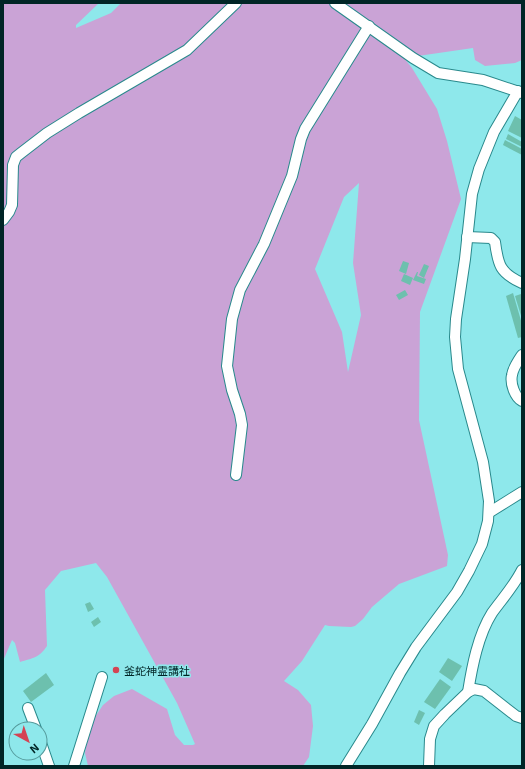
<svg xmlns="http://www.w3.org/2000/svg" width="525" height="769" font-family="'Exo 2','Noto Sans JP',sans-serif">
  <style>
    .green { fill: #caa3d6; fill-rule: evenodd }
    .building { fill: #6dc0ae }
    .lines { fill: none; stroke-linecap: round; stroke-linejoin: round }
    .minor-casing { stroke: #29898c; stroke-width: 12 }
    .minor { stroke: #fff; stroke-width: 10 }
    .poi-dot { fill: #d44353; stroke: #8ee8eb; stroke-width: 1.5 }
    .labels { text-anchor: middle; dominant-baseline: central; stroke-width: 3; stroke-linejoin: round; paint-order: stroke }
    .poi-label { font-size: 11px; fill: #002526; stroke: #8ee8eb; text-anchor: start }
  </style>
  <rect width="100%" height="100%" fill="#8ee8eb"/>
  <path class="green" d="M3,3h96l-23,22v3l35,-15 10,-10h401v57l-7,3 -30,3 -10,-6 -2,-12 -69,10 8,10 25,41 10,32 14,58 -41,113 -1,108 29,135 -1,11 -48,18 -27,23 -9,12 -8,7 -4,1 -22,-1 -4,-1 -23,36 -18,20 14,9 13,15 2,21 -4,31 -6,9h-215l-3,-13 4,-27 14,-21 11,-9 18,-7 35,20 8,26 9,10h9l2,-1 -18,-41 -70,-126 -11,-14 -35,8 -16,19 2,56c-8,12 -14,12 -27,16l-5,-19 -3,-3 -9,21zM359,183l-6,80 8,52 -13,57 -6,-40 -27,-63 29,-72z"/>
  <g class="building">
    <path d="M515,116l7,4v18l-14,-7z"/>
    <path d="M508,134l14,8v5l-16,-8z"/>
    <path d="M505,140l17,9v6l-19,-10z"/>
    <path d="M403,261l6,2 -3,11 -7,-3z"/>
    <path d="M424,264l5,2 -5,12 -5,-3z"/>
    <path d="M417,272h1l-1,4 9,3 -2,5 -11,-4z"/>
    <path d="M404,274l9,4 -3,7 -9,-4z"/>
    <path d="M405,290l3,5 -9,5 -3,-5z"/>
    <path d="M513,293l9,31v13l-4,1 -12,-42z"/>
    <path d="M521,294l1,3v22l-7,-23z"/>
    <path d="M90,602l4,7 -6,3 -3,-8z"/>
    <path d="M98,617l3,5 -7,5 -3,-5z"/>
    <path d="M448,658l14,8 -10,15 -13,-9z"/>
    <path d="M46,673l8,12 -23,17 -8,-11z"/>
    <path d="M440,679l11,8 -16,22 -11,-7z"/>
    <path d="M419,710l6,3 -6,12 -5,-3z"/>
  </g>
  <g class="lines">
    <defs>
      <g id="minor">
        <path d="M335,3l78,55 25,15 45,7 39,13"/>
        <path d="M3,220l6,-8 3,-7 1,-40 3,-8 5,-4 26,-20 32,-20 108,-63 49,-47"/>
        <path d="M467,237l24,1 4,4c3,23 5,31 27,41"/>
        <path d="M522,355c-4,6 -9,13 -10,20 -2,9 3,22 10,26"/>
        <path d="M236,475l6,-50 -2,-11 -8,-24 -5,-24 5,-47 8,-29 24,-46 28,-68 9,-37 4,-10 64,-103"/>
        <path d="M490,512l32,-20"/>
        <path d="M468,692c4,-25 10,-57 24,-79 10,-14 22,-27 30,-43"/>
        <path d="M28,708l8,21"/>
        <path d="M40,740l9,26"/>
        <path d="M74,766l28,-89"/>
        <path d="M346,766l26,-42 28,-51 16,-26 41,-55 12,-21 13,-27 6,-23 1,-20 -6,-39 -25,-93 -3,-32 1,-18 9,-60 7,-65 7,-25 15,-37 24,-41"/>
        <path d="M429,766l1,-27 4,-13 11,-12 23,-22 6,-3 10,2 32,25 6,2"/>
      </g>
    </defs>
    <use href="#minor" class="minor-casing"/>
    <use href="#minor" class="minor"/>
  </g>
  <circle class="poi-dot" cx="116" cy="670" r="4"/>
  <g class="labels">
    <g class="poi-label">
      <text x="124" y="670">釜蛇神霊講社</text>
    </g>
  </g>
  <rect width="525" height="769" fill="none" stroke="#002526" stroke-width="8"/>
  <g transform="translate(28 741) rotate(140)"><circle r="19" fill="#8ee8eb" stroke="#559a9c"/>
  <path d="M0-3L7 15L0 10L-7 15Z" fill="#d44353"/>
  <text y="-6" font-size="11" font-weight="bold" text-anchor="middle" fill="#002526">N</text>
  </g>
</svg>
